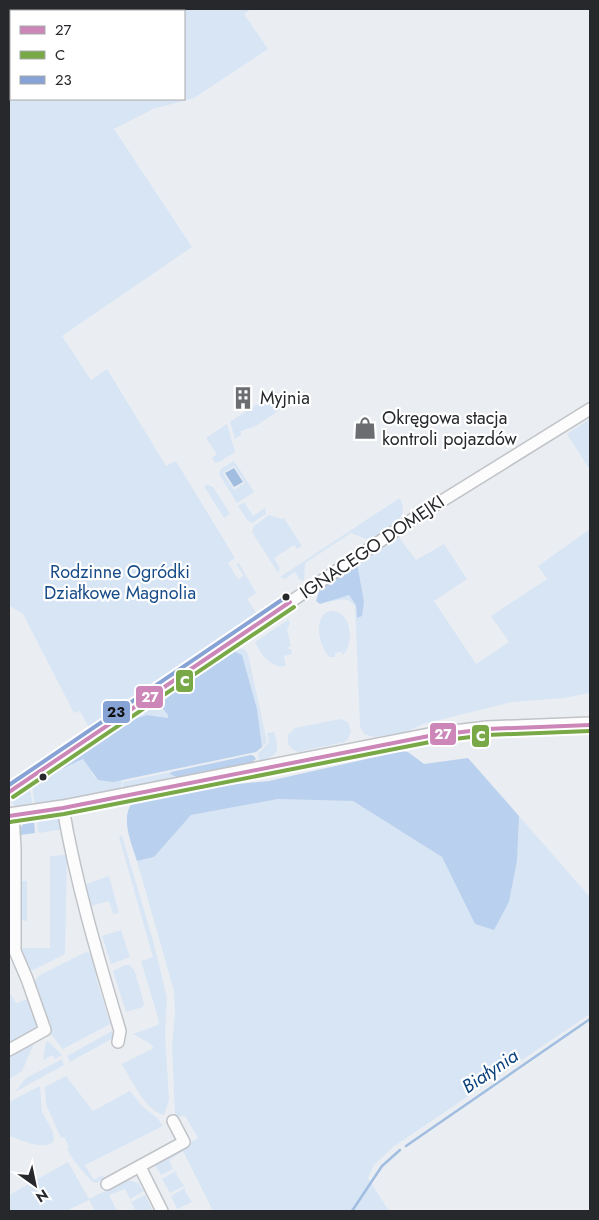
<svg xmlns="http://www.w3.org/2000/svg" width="599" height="1220" font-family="Jost,sans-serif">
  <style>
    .green { fill: #d8e5f5; fill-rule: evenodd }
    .forest { fill: #b9d0ee }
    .water { fill: #a1bee1 }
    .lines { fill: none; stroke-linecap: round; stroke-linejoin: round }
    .stream { stroke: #a1bee1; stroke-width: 2.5 }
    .minor-casing { stroke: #c0c3c7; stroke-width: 14 }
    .major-casing { stroke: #c0c3c7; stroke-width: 18 }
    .minor { stroke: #fcfcfd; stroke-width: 11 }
    .major { stroke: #fcfcfd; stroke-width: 15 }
    .bus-1-casing { stroke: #fff; stroke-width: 8 }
    .bus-2-casing { stroke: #fff; stroke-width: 8 }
    .bus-3-casing { stroke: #fff; stroke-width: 8 }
    .bus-1 { stroke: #cc86b8; stroke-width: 4 }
    .bus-2 { stroke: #79a846; stroke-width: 4 }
    .bus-3 { stroke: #87a2d5; stroke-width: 4 }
    .bus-dot { fill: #26282b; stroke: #fff; stroke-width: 2 }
    .labels { text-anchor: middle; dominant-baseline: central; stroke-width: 4.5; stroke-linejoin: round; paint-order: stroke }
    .poi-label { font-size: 18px; fill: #26282b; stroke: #fff; text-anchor: start }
    .street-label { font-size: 18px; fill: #26282b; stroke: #fff }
    .park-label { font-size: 18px; fill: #184c88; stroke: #fff }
    .water-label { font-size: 19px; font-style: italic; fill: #0d437e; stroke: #fff }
    .line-badge { stroke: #fff; stroke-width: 2 }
    .badge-label { font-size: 14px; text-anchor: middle; font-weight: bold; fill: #fff }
    .pale-badge-label { font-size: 14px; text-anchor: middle; font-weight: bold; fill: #111 }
  </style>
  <rect width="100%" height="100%" fill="#eaeef2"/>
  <g class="green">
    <path d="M40,9h211l-7,5 24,35 -74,49 -41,11 -39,20 78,118 -130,89 29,44 16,-11 59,97 10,-5 59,97 -7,5 10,16 6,-3 -8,-12 3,-1 17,30 -9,6 10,15 -168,113 -9,-16 -6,2 -51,-99 -13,-8 -1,-5v-575l2,-1v74h173v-88h-149z"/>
    <path d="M277,391l10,14 -31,21 -15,5v4l-6,4 -5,-17z"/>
    <path d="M590,419v51l-23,-36z"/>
    <path d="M227,424l8,28 -16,10 -4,1 -3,-5 5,-4 -11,-16z"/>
    <path d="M234,461l20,31 -17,11 -18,-29 2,-5zM234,466l11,17 -11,7 -11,-17z"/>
    <path d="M205,485h4l4,2 17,27 -6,4 -19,-30z"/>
    <path d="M398,499h2c11,22 -13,32 -29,42l-20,-8 -46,30 -1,18 -6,-2 1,-1 -4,-6 -10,7 -5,-2z"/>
    <path d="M244,502l9,14 12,-8 1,6 -14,9 -4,-2 -10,-15z"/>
    <path d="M269,515l13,4 2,-1 18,28 -5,3 -3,-4 -20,13 6,10 -2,5 -26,-41 2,-6z"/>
    <path d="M590,529v164l-26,5 -52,4 -89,22 -19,9 -30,4 -10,-3 -4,-8 -5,-120c-7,-10 -16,-6 -27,-4l16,-7 6,1 6,9 1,13v-55l40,-28 19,25 28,-16 23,35 -33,22 42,63 33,-22 -18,-26 56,-37 -9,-13z"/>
    <path d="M330,611c22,-1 25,33 13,44l-1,-3 -7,1v4h-5c-11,-9 -18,-41 0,-46z"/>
    <path d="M288,620l2,3 -3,7 4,16 -3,1 1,2h2l1,5 -8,2 2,10c-14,3 -26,-12 -31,-24z"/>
    <path d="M236,648l8,1 4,5 19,88 -5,5 -5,-38 -15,-54 -10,-5z"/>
    <path d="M224,653l2,1 -47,31 -18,24 7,6v3l-21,-3 -13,4 -74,46 -2,2 3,3 23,-11 11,19 18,4 9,-2 -2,13 -85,14 -3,-22 23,-16 -1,-2z"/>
    <path d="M340,719l8,3 3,9 -3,8 -4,3 -46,10 -5,-2 -5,-6v-9l7,-7z"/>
    <path d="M274,732c6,19 5,24 -15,29l-1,-7 11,-12 -2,-9z"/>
    <path d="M240,765l-7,2 -111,26 1,-11 48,-10 -1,1 1,2 7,3h8z"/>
    <path d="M29,783l4,24 -15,2 -6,-7 1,-7z"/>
    <path d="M278,799l75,2 89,56 33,67 19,6 15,-28 8,-41 2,-45 70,80 1,-1v119l-197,133 -19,18 -6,13 21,33h-176l-30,-60 -14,9 4,9 -12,6 -7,-12 44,-25 -13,-22h-4l-3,2h-2l-1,-3 -3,-69 3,-32 -1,-23 -37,-130 17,-4 37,-42z"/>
    <path d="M57,818l3,1 4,10 -25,4 -1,-2 -1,-11z"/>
    <path d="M122,836l32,108 13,54 -2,36 4,66 -5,15c-18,-4 -33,-35 -42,-51l32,-16 -5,-5 -16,-9 25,-9 1,-4 -18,-60 12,-4 -34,-120z"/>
    <path d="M67,855l-2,99 -32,16 -6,-1 -8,-21h31v-92z"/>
    <path d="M109,876l10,37 -6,1 -4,-13 -18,5 -7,-21z"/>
    <path d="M21,881h6v40l-6,-1z"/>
    <path d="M121,930l9,27 -19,7 -9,-28z"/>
    <path d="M86,952l7,2 6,15 -3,9 14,46 -47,25 -13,-16 2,-2 -18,-43c0,-7 2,-10 8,-14z"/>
    <path d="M125,965h5l5,7 9,32 -1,3 -17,5 -13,-41z"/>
    <path d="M9,992l7,11 15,-5 7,24 -3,7 -26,19z"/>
    <path d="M112,1031l1,7 -43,24 -3,-6z"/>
    <path d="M35,1041l-13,30 -13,8v-25z"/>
    <path d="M48,1041l14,14 -7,4 -2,-4 -10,5 3,-18z"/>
    <path d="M62,1059l2,6 -49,27 11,-14z"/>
    <path d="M66,1076l27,35 37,-20 12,15 15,12 6,8 -78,39 9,15 9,-5 1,4 -8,4 -3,-1c-10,-10 -19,-20 -26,-33l2,-3 -5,-9 -3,1 -15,-34 -1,-17z"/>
    <path d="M40,1086l2,26 11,20 1,8c-8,13 -33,-1 -45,-4v-34z"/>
    <path d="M68,1162l21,37 39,-19 10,3 6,8 -14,8 -5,-10 -16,6 8,16h-22l-6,-11 -23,11h-57v-16z"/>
    <path d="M176,1171l1,2 -1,1 8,12 -14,7 -8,-14z"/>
    <path d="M185,1188v3l7,11 -15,7 -6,-13z"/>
    <path d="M145,1195l7,14 -5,2h-11l-5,-9z"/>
  </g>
  <g class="forest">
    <path d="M357,563l7,39 -2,14 -5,2 -1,-13 -7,-10 -29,9 -4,-3 4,-13z"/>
    <path d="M232,650l10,5 15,54 5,38 -6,5 -143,30 -15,-2 -15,-21 -21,10 -3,-1 1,-3 74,-46 13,-4 21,3v-3l-8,-9 15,-18z"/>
    <path d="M402,751l6,1 16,12 44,-6 51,58 -2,45 -8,41 -15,28 -19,-6 -33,-67 -89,-56 -75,-2 -87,16 -37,42 -17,4c-5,-17 -17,-42 -5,-58l74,-16 63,-6z"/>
    <path d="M251,755l3,1 2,3 -4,3 -66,16h-8l-8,-4 1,-2z"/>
    <path d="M34,821l1,12 -15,2 -2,-3 5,-8z"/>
  </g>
  <path class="water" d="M234,468l9,14 -9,5 -9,-14z"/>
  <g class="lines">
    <g class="stream">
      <path d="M406,1146l184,-127"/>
      <path d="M352,1211l30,-45 18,-16"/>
    </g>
    <defs>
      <g id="minor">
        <path d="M9,792l407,-275 174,-108"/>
        <path d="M63,808c13,76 35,149 57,223l-2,11"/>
        <path d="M9,1050l36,-20 -18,-51 -12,-28v-103l-2,-32"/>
        <path d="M140,1167l22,44"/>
        <path d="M107,1184l77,-42 -11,-21"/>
      </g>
      <path id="major" d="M9,816l54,-8 366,-72 58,-7 103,-4"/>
    </defs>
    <use href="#minor" class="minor-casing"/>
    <use href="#major" class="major-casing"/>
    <use href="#minor" class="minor"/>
    <use href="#major" class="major"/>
    <defs>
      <g id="bus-1">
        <path d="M9,792l281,-190"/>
        <path d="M9,816l54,-8 366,-72 58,-7 103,-4"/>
      </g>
      <g id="bus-2">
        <path d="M13,797l281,-190"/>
        <path d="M10,822l54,-8 366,-72 57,-7 103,-4"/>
      </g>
      <path id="bus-3" d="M9,785l277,-188"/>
    </defs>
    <use href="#bus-1" class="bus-1-casing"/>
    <use href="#bus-2" class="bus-2-casing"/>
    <use href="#bus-3" class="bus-3-casing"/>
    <use href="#bus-1" class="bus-1"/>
    <use href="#bus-2" class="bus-2"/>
    <use href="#bus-3" class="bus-3"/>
  </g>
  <defs>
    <symbol id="building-bare" viewBox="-9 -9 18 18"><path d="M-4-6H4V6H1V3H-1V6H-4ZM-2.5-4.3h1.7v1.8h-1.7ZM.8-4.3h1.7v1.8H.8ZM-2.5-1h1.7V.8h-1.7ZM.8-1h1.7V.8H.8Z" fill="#6b6d71" stroke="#fff" stroke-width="2.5" paint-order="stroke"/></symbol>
    <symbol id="shop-bare" viewBox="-9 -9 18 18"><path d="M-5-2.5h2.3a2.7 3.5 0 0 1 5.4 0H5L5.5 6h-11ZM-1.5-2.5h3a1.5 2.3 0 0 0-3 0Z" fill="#6b6d71" stroke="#fff" stroke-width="2.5" paint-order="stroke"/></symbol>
  </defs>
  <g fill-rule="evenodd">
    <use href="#building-bare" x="227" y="382" width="32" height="32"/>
    <use href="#shop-bare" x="349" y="412" width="32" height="32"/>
  </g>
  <g class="bus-dot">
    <circle cx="286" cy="597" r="4.5"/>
    <circle cx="43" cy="777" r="4.5"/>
  </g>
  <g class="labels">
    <g class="poi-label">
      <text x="260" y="398">Myjnia</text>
      <text x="382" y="418">Okręgowa stacja<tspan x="382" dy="21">kontroli pojazdów</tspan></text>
    </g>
    <g class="street-label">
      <text transform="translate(372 547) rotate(-34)">IGNACEGO DOMEJKI</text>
    </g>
    <g class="park-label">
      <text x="120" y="572">Rodzinne Ogródki<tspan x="120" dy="21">Działkowe Magnolia</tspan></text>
    </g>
    <g class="water-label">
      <text transform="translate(490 1071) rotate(-34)">Białynia</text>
    </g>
  </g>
  <g class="line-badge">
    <rect x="175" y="669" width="19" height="24" rx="5" fill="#79a846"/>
    <rect x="135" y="685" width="29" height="24" rx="5" fill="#cc86b8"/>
    <rect x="102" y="700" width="29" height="24" rx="5" fill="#87a2d5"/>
    <rect x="429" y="722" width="28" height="24" rx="5" fill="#cc86b8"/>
    <rect x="471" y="724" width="19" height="24" rx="5" fill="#79a846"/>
  </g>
  <g class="badge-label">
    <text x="185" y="686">C</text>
    <text x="150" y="702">27</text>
    <text x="443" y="739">27</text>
    <text x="481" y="741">C</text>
  </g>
  <g class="pale-badge-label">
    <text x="116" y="717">23</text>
  </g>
  <rect width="599" height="1220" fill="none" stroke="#26282b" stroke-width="20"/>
  <rect x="10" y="10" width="175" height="90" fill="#ffffff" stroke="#a8a9aa"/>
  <rect x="20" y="26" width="25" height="8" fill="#cc86b8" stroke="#a8a9aa"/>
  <text x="55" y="35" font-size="15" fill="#26282b">27</text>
  <rect x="20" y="51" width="25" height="8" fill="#79a846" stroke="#a8a9aa"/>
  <text x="55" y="60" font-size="15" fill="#26282b">C</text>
  <rect x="20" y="76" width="25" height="8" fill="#87a2d5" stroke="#a8a9aa"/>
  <text x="55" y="85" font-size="15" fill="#26282b">23</text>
  <g transform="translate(35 1185) rotate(147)" stroke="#ffffff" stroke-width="4" paint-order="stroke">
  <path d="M0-4L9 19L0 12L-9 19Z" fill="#26282b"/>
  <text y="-8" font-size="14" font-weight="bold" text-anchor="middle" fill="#26282b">N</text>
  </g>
</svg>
